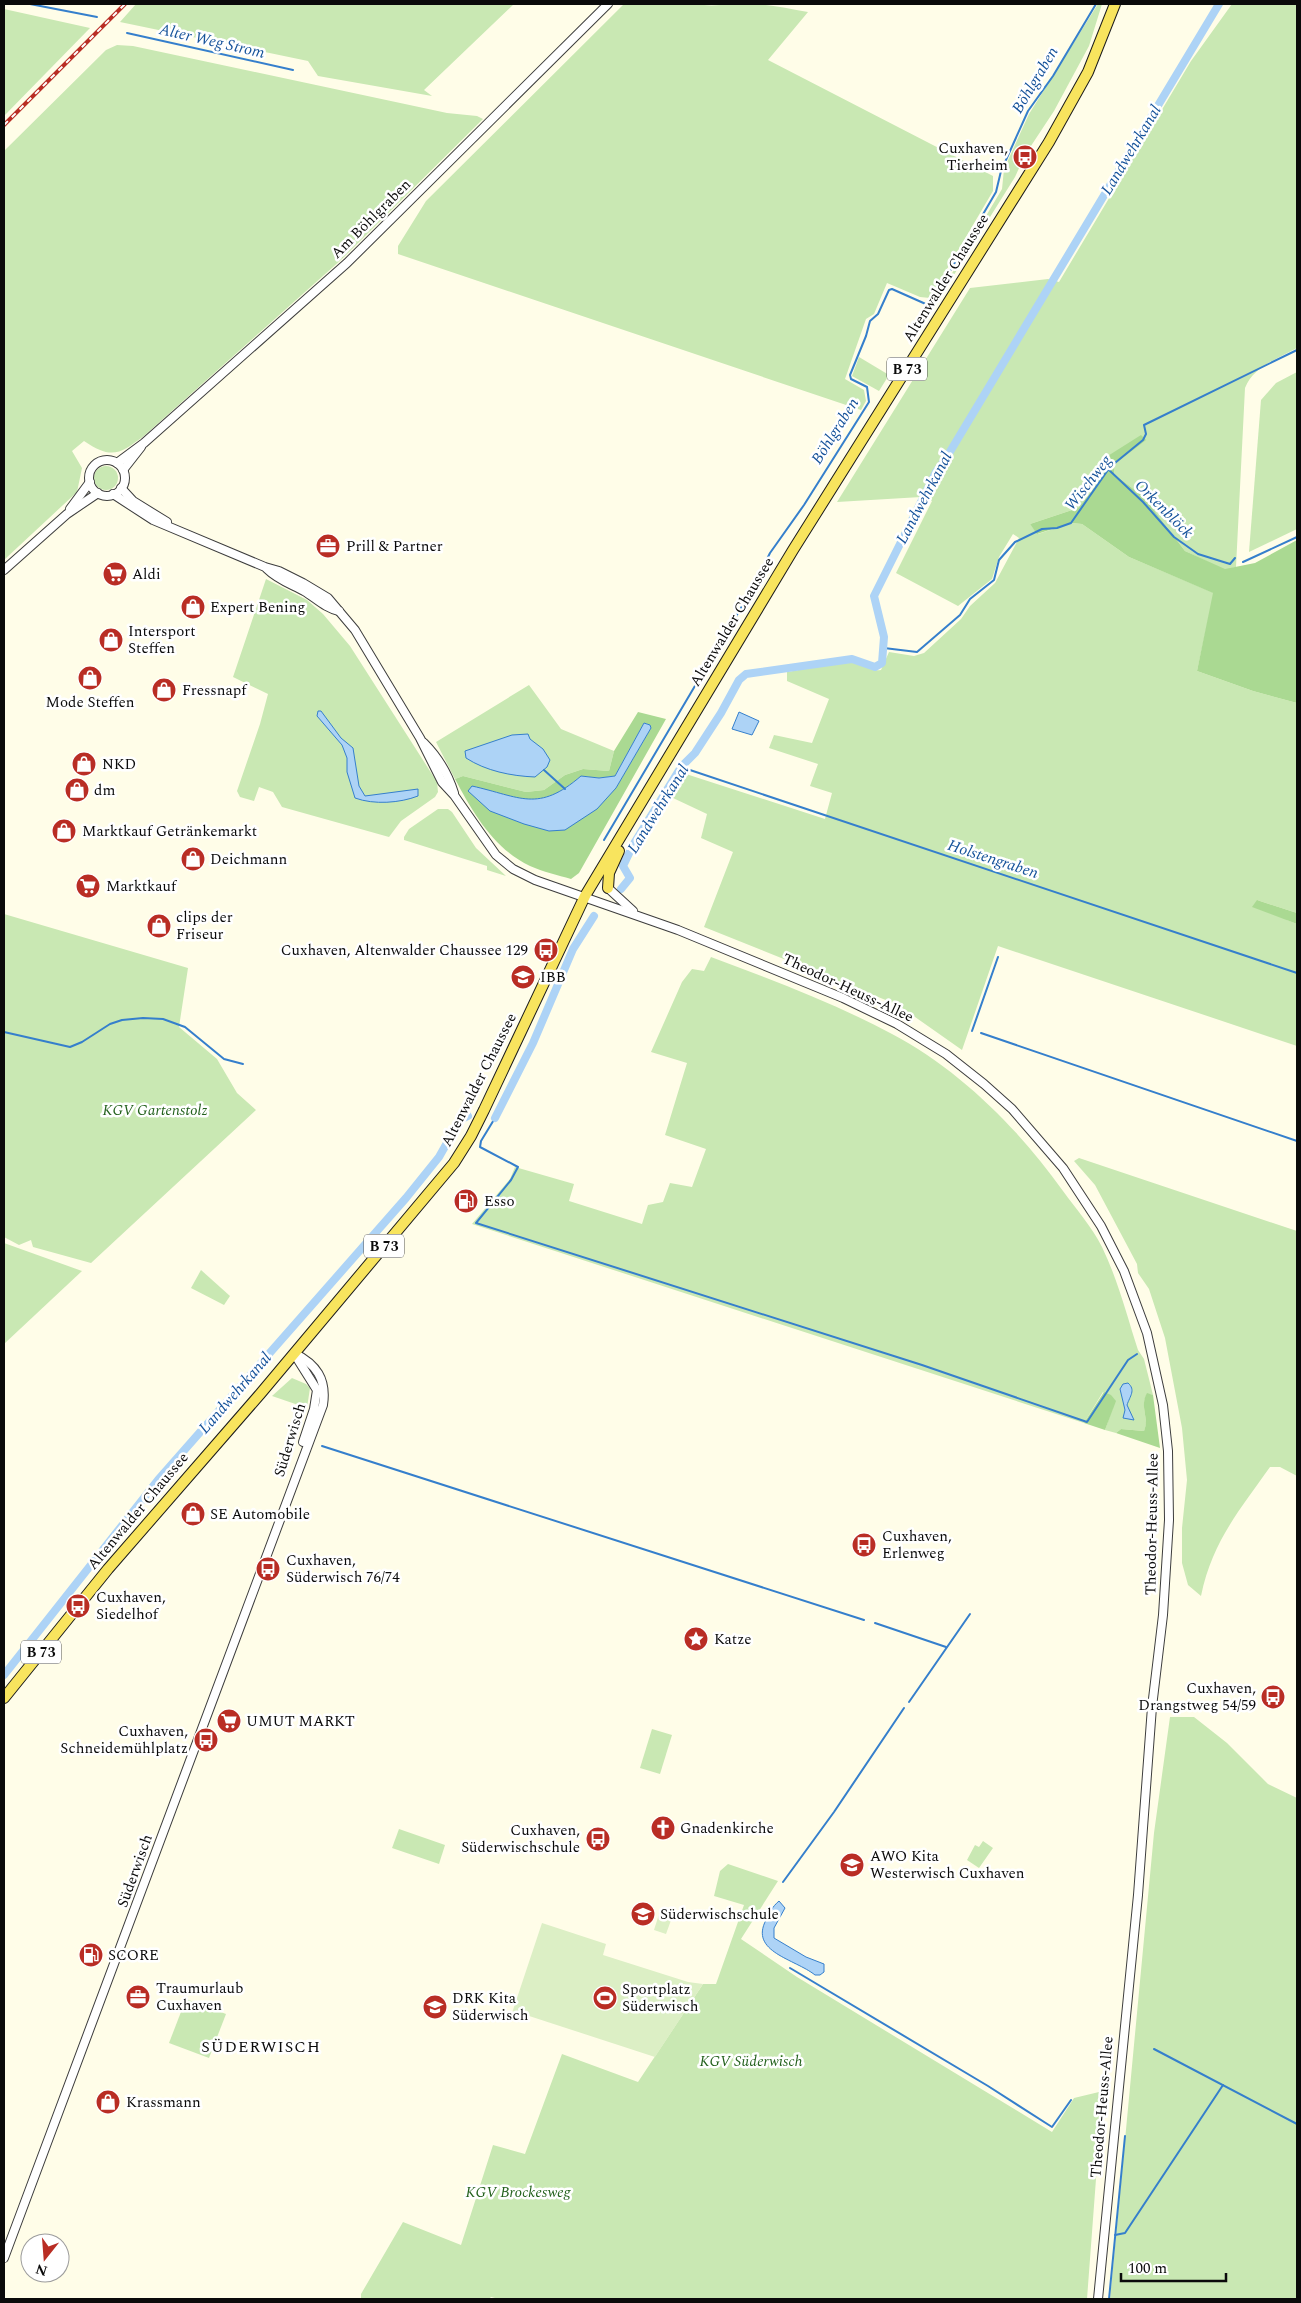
<svg xmlns="http://www.w3.org/2000/svg" width="1301" height="2303" font-family="Spectral,serif">
  <style>
    .green { fill: #c9e8b3 }
    .forest { fill: #aad992; fill-rule: evenodd }
    .pitch { fill: #dcefc5 }
    .water { fill: #add3f6; stroke: #357fcc }
    .lines { fill: none; stroke-linecap: round; stroke-linejoin: round }
    .stream { stroke: #357fcc; stroke-width: 2 }
    .canal { stroke: #add3f6; stroke-width: 8 }
    .tertiary-casing { stroke: #3d3d3d; stroke-width: 10 }
    .primary-casing { stroke: #1b1b1b; stroke-width: 12 }
    .tertiary { stroke: #fff; stroke-width: 8 }
    .primary { stroke: #f8e45e; stroke-width: 10 }
    .rail-casing { stroke: #b92d24; stroke-width: 4 }
    .rail { stroke: #fff; stroke-width: 2; stroke-dasharray: 5.5; stroke-linecap: butt }
    .labels { text-anchor: middle; dominant-baseline: central; stroke-width: 5; stroke-linejoin: round; paint-order: stroke }
    .shield { fill: #fff; stroke: #545454; stroke-width: 1 }
    .shield-label { font-size: 14px; font-weight: bold; fill: #0a0a0a }
    .poi-label { font-size: 15px; fill: #0a0a0a; stroke: #fff; text-anchor: start }
    .street-label { font-size: 15px; fill: #0a0a0a; stroke: #fff }
    .park-label { font-size: 15px; font-style: italic; fill: #23611c; stroke: #fff }
    .water-label { font-size: 16px; font-style: italic; fill: #15529a; stroke: #fff }
    .neighbourhood-label { font-size: 16px; letter-spacing: 1px; fill: #0a0a0a; stroke: #fff }
  </style>
  <rect width="100%" height="100%" fill="#fffde8"/>
  <g class="green">
    <path d="M136,4h378l-90,86 8,6 -114,-20 -10,-15 -188,-39z"/>
    <path d="M624,4h74c14,4 42,-2 59,0 17,1 34,5 51,8l-40,48 225,116v15l-63,107 -10,-1 -33,-14 -13,31 -8,5 -21,60 19,11 2,11 -5,9 -463,-156v-8l28,-45z"/>
    <path d="M1098,4h4l-13,42 -35,65 -29,44 -10,22 -83,133 -5,-3 8,-5 67,-113 2,-20 25,-55z"/>
    <path d="M1232,4h65v344c-20,11 -43,18 -52,40l-9,179 -11,3 -40,-19 -41,-54 -30,-23 1,-10 30,-24 -41,19 -1,18 -25,31 -48,16 8,10 33,-11 11,1 47,33 85,36 -17,78 56,20 44,12v210l-40,-13 30,20 10,4v122l-299,-100 -36,104 -64,-45 -194,-78 29,-75 -32,-14 6,-24 -34,-16 -5,-5 12,-19h6l139,45 7,-26 -22,-7 8,-22 -49,-16 5,-13 38,8 17,-44 -42,-18v-9c22,-4 46,-10 68,-9 10,0 13,9 26,7l8,-18 25,4 10,-3 37,-34 9,-13 25,-23 24,-45 -6,-4 -14,23 -7,22 -34,27 -62,-33 36,-72 -11,-4 -84,5 133,-214 78,-9 11,3 132,-221z"/>
    <path d="M4,9l86,19 -86,88z"/>
    <path d="M117,45l16,1 314,67 30,3 6,3 -141,140 -197,176c-25,19 -33,25 -61,6l-12,10 10,17 -5,24 -73,68v-409l102,-101z"/>
    <path d="M859,357l30,18 -10,16 -27,-15z"/>
    <path d="M1297,372v157l-48,23 12,-152 15,-17z"/>
    <circle cx="106" cy="478" r="12"/>
    <path d="M266,579l41,21 16,14 27,32 87,136 1,10 -3,5 -34,24 -12,16 -107,-30 -9,-15 -14,-5 -5,14 -14,-4 -3,-6 23,-67 8,-30 -35,-17z"/>
    <path d="M529,685l32,44 53,22 -5,20 -26,-2 -18,6 -21,15 -18,2 -63,-16 -8,3 -19,-37z"/>
    <path d="M438,809h10l4,3 24,36 30,28 -19,-6v-4l-83,-26v-3l5,-8z"/>
    <path d="M4,914l184,54 -9,59 38,32 20,34 19,17 -165,153 -58,-16 -2,-7 -12,5 -15,-8z"/>
    <path d="M711,957c62,23 123,46 181,77 68,36 127,95 171,157 13,18 29,36 39,56 16,33 25,69 36,103l6,9 9,36 -6,-1c-8,14 3,24 -3,37l-23,-2 -5,4 -11,-3 10,-29 -12,-9 -19,31 -612,-199 38,-45 5,-12 59,17 -5,17 73,23 6,-19 15,-3 7,-19 22,4 14,-38 -41,-14 22,-72 -36,-11 31,-70 10,-13 12,2z"/>
    <path d="M1079,1158l218,73v245l-17,-9h-10c-31,44 -58,75 -69,129l-13,-11 -6,-22v-35l5,-48 -5,-52 -17,-90 -16,-49 -11,-16 -1,-9 -42,-79 -21,-24z"/>
    <path d="M4,1243l78,28 -78,73z"/>
    <path d="M201,1270l29,26 -6,9 -33,-17z"/>
    <path d="M292,1378l14,6 4,4 -3,20 -35,-12z"/>
    <path d="M1170,1717h24l33,26 41,41 29,14v501h-187l44,-466z"/>
    <path d="M652,1729l20,6 -12,39 -20,-6z"/>
    <path d="M399,1829l46,16 -6,19 -47,-16z"/>
    <path d="M983,1841l10,7 -14,20 -12,-8 8,-15 4,2z"/>
    <path d="M728,1864l50,17 -37,58 56,38 255,155 22,-34 25,-6 3,7 -15,200h-588l-8,-2 -2,2h-128v-5l42,-72 58,23 32,-100 32,9 37,-100 76,28 65,-98h13l28,-79 -30,-9 6,-25z"/>
    <path d="M186,1999l40,15 -17,44 -40,-15z"/>
  </g>
  <g class="forest">
    <path d="M1141,435l5,5 -31,24 -1,10 30,23 41,54 40,18 30,-6 42,-23v163l-44,-12 -56,-20 16,-78 -84,-36 -47,-33 -11,-1 -34,11 -7,-10 48,-16 25,-31v-18z"/>
    <path d="M638,712l28,7 -87,154 -8,6c-13,-4 -28,-7 -41,-13 -36,-17 -57,-53 -75,-87l8,-3 63,16 18,-2 21,-15 18,-6 26,2 5,-20zM644,723l6,2 1,3 -35,60 -67,43 -59,-21 -2,-20c42,13 57,17 93,-14l18,2 16,-2z"/>
    <path d="M1257,900l40,13v11l-45,-17z"/>
    <path d="M1104,1392l7,3 5,6 -11,29 -21,-7z"/>
    <path d="M1147,1393l6,2 7,53 -44,-15 5,-4 23,2c6,-13 -5,-24 3,-38z"/>
  </g>
  <g class="pitch">
    <path d="M661,1908l13,4 -8,22 -12,-4z"/>
    <path d="M542,1923l64,21 -3,11 85,27 15,2 -48,73 -132,-43 -1,2 -10,-3z"/>
  </g>
  <g class="water">
    <path d="M318,711h3l20,27 12,10 6,38 6,10 53,-7v7c-18,7 -44,9 -63,2l-8,-26v-14l-5,-13 -25,-29z"/>
    <path d="M739,712l20,9 -7,14 -20,-6z"/>
    <path d="M644,723l6,2 1,3 -35,60 -19,21 -32,21 -16,1 -25,-7 -34,-13 -22,-20 4,-5c49,11 66,27 109,-10l18,2 16,-2z"/>
    <path d="M528,734l2,5 13,10 7,11 -3,7 -12,10c-24,-1 -49,-6 -69,-19l-1,-7 47,-16z"/>
    <path d="M1128,1383c8,7 2,13 -1,22l7,15 -11,-2 2,-8 -5,-21 3,-5z"/>
    <path d="M779,1901l6,7 -11,20v10l32,19 18,7v8l-4,3h-5c-20,-16 -66,-23 -49,-55 4,-8 6,-13 13,-19z"/>
  </g>
  <g class="lines">
    <g class="stream">
      <path d="M30,4l67,13"/>
      <path d="M127,33l166,37"/>
      <path d="M1109,470l34,32 31,35 24,17 32,10 5,-6"/>
      <path d="M1243,562l54,-25"/>
      <path d="M884,648l33,4 43,-37 10,-16 24,-19 5,-20 16,-18 27,-13 15,-1 14,-5 39,-56 33,-27 3,-6 -2,-9 153,-75"/>
      <path d="M681,767l616,206"/>
      <path d="M544,770l21,19"/>
      <path d="M604,840l147,-249 19,-38 34,-48 65,-103 -2,-15 -16,-8 -1,-4 16,-39 4,-15 8,-7 11,-24 3,-1 36,16 5,-5 63,-108 5,-21 27,-60 25,-35 43,-72"/>
      <path d="M972,1031l26,-74"/>
      <path d="M4,1032l66,15 12,-5 28,-18 12,-4 21,-2 20,1 22,8 39,32 19,5"/>
      <path d="M981,1033l316,108"/>
      <path d="M495,1118l-14,23 -1,6 38,20 -7,13 -35,43 446,142 165,57 41,-62 9,-6"/>
      <path d="M322,1446l542,174"/>
      <path d="M875,1623l71,24"/>
      <path d="M909,1702l61,-88"/>
      <path d="M783,1882l51,-70 70,-104"/>
      <path d="M790,1968l198,118 64,41 19,-27"/>
      <path d="M1154,2049l143,75"/>
      <path d="M1115,2235l10,-2 98,-148"/>
      <path d="M1109,2299l16,-163"/>
    </g>
    <g class="canal">
      <path d="M621,889l9,-11 -7,-12 10,-21 48,-78 14,-14 26,-40 18,-33 7,-6 106,-15 23,8 7,-4 2,-26 -10,-41 62,-124 9,-12 274,-456"/>
      <path d="M495,1118l38,-75 40,-94 21,-33"/>
      <path d="M4,1675l154,-195 248,-282 33,-41 21,-37 8,-4"/>
    </g>
    <defs>
      <g id="tertiary">
        <circle cx="107" cy="478" r="18"/>
        <path d="M117,463l27,-20 203,-180 261,-259"/>
        <path d="M123,470l18,-23"/>
        <path d="M121,488l12,13 34,21"/>
        <path d="M113,494l40,26 112,47 14,4 24,12 25,15 27,32 65,108 22,44 12,13 42,60 17,14 22,11 143,50 165,68 54,26 49,30 38,30 28,25 51,59 38,58 23,45 23,62 16,72 5,46 1,69 -6,95 -11,92 -14,188 -40,404"/>
        <path d="M70,509l20,-27"/>
        <path d="M267,569c11,11 24,15 37,22 12,7 21,17 35,20"/>
        <path d="M4,570l63,-56 31,-21"/>
        <path d="M424,743c14,14 24,31 30,50"/>
        <path d="M608,888l25,23"/>
        <path d="M295,1355l22,35 -3,19 -11,33"/>
        <path d="M4,2258l319,-853c4,-26 -7,-41 -29,-52"/>
      </g>
      <g id="primary">
        <path d="M608,888l1,-15 10,-22"/>
        <path d="M4,1698l104,-129 153,-176 193,-230 17,-27 13,-26 101,-214 208,-346 256,-408 39,-70 27,-68"/>
      </g>
    </defs>
    <use href="#tertiary" class="tertiary-casing"/>
    <use href="#primary" class="primary-casing"/>
    <use href="#tertiary" class="tertiary"/>
    <use href="#primary" class="primary"/>
    <defs>
      <path id="rail" d="M4,125l121,-121"/>
    </defs>
    <use href="#rail" class="rail-casing"/>
    <use href="#rail" class="rail"/>
  </g>
  <defs>
    <symbol id="bus-disc" viewBox="-11 -11 22 22"><circle r="9.5" fill="#b92d24" stroke="#fff"/><path d="M-5-6H5V4H4V6H2V4H-2V6H-4V4H-5ZM-3.5-4V0h7V-4ZM-3.5 1.2v1.5H-2V1.2ZM2 1.2v1.5H3.5V1.2Z" fill="#fff"/></symbol>
    <symbol id="office-disc" viewBox="-11 -11 22 22"><circle r="9.5" fill="#b92d24" stroke="#fff"/><path d="M-6-3h4V-5.5h4V-3h4V5H-6ZM-1-4.5V-3h2v-1.5ZM-6 0V1H6V0Z" fill="#fff"/></symbol>
    <symbol id="supermarket-disc" viewBox="-11 -11 22 22"><circle r="9.5" fill="#b92d24" stroke="#fff"/><path d="M-6-5.5h2.5l.6 2H6L4.5 2H-2.5L-4.4-4H-6ZM-1.5 3.2a1.3 1.3 0 1 0 .1 0ZM3 3.2a1.3 1.3 0 1 0 .1 0Z" fill="#fff"/></symbol>
    <symbol id="shop-disc" viewBox="-11 -11 22 22"><circle r="9.5" fill="#b92d24" stroke="#fff"/><path d="M-5-2.5h2.3a2.7 3.5 0 0 1 5.4 0H5L5.5 6h-11ZM-1.5-2.5h3a1.5 2.3 0 0 0-3 0Z" fill="#fff"/></symbol>
    <symbol id="university-disc" viewBox="-11 -11 22 22"><circle r="9.5" fill="#b92d24" stroke="#fff"/><path d="M0-5L7-2L0 1L-7-2ZM-4 1L0 2.5L4 1V4Q0 6-4 4Z" fill="#fff"/></symbol>
    <symbol id="fuel-disc" viewBox="-11 -11 22 22"><circle r="9.5" fill="#b92d24" stroke="#fff"/><path d="M-5.5-6h7V0h2V4h1.3V-2.5L3-4.5l.8-.8L6-3V5H2.5V1h-1V6h-7ZM-4.2-4.7v3.2H.2V-4.7Z" fill="#fff"/></symbol>
    <symbol id="sight-disc" viewBox="-11 -11 22 22"><circle r="9.5" fill="#b92d24" stroke="#fff"/><path d="M0-6L1.8-2.2L6-1.7L2.9 1.2L3.7 5.4L0 3.3L-3.7 5.4L-2.9 1.2L-6-1.7L-1.8-2.2Z" fill="#fff"/></symbol>
    <symbol id="church-disc" viewBox="-11 -11 22 22"><circle r="9.5" fill="#b92d24" stroke="#fff"/><path d="M-1.2-6h2.4v3.5h3.3v2.4h-3.3V6h-2.4V-.1h-3.3v-2.4h3.3Z" fill="#fff"/></symbol>
    <symbol id="school-disc" viewBox="-11 -11 22 22"><circle r="9.5" fill="#b92d24" stroke="#fff"/><path d="M0-5L7-2L0 1L-7-2ZM-4 1L0 2.5L4 1V4Q0 6-4 4Z" fill="#fff"/></symbol>
    <symbol id="stadium-disc" viewBox="-11 -11 22 22"><circle r="9.5" fill="#b92d24" stroke="#fff"/><path d="M0-5a6.5 5 0 1 0 0 10a6.5 5 0 1 0 0-10ZM-3.5-1.8h7v3.6h-7Z" fill="#fff"/></symbol>
  </defs>
  <g fill-rule="evenodd">
    <use href="#bus-disc" x="1011" y="143" width="28" height="28"/>
    <use href="#office-disc" x="314" y="532" width="28" height="28"/>
    <use href="#supermarket-disc" x="101" y="560" width="28" height="28"/>
    <use href="#shop-disc" x="179" y="593" width="28" height="28"/>
    <use href="#shop-disc" x="97" y="626" width="28" height="28"/>
    <use href="#shop-disc" x="76" y="664" width="28" height="28"/>
    <use href="#shop-disc" x="150" y="676" width="28" height="28"/>
    <use href="#shop-disc" x="70" y="750" width="28" height="28"/>
    <use href="#shop-disc" x="63" y="776" width="28" height="28"/>
    <use href="#shop-disc" x="50" y="817" width="28" height="28"/>
    <use href="#shop-disc" x="179" y="845" width="28" height="28"/>
    <use href="#supermarket-disc" x="74" y="872" width="28" height="28"/>
    <use href="#shop-disc" x="145" y="912" width="28" height="28"/>
    <use href="#bus-disc" x="532" y="936" width="28" height="28"/>
    <use href="#university-disc" x="509" y="963" width="28" height="28"/>
    <use href="#fuel-disc" x="452" y="1187" width="28" height="28"/>
    <use href="#shop-disc" x="179" y="1500" width="28" height="28"/>
    <use href="#bus-disc" x="850" y="1531" width="28" height="28"/>
    <use href="#bus-disc" x="254" y="1555" width="28" height="28"/>
    <use href="#bus-disc" x="64" y="1592" width="28" height="28"/>
    <use href="#sight-disc" x="682" y="1625" width="28" height="28"/>
    <use href="#bus-disc" x="1259" y="1683" width="28" height="28"/>
    <use href="#supermarket-disc" x="215" y="1707" width="28" height="28"/>
    <use href="#bus-disc" x="192" y="1726" width="28" height="28"/>
    <use href="#church-disc" x="649" y="1814" width="28" height="28"/>
    <use href="#bus-disc" x="584" y="1825" width="28" height="28"/>
    <use href="#school-disc" x="838" y="1851" width="28" height="28"/>
    <use href="#school-disc" x="629" y="1900" width="28" height="28"/>
    <use href="#fuel-disc" x="77" y="1941" width="28" height="28"/>
    <use href="#office-disc" x="124" y="1983" width="28" height="28"/>
    <use href="#stadium-disc" x="591" y="1984" width="28" height="28"/>
    <use href="#school-disc" x="421" y="1993" width="28" height="28"/>
    <use href="#shop-disc" x="94" y="2088" width="28" height="28"/>
  </g>
  <g class="labels">
    <g class="shield">
      <rect x="887" y="357.5" width="40" height="23" rx="4"/>
      <rect x="364" y="1234.5" width="40" height="23" rx="4"/>
      <rect x="21" y="1640.5" width="40" height="23" rx="4"/>
    </g>
    <g class="shield-label">
      <text x="907" y="369">B 73</text>
      <text x="384" y="1246">B 73</text>
      <text x="41" y="1652">B 73</text>
    </g>
    <g class="poi-label">
      <text x="1008" y="148" text-anchor="end">Cuxhaven,<tspan x="1008" dy="17">Tierheim</tspan></text>
      <text x="346" y="546">Prill &amp; Partner</text>
      <text x="132" y="574">Aldi</text>
      <text x="210" y="607">Expert Bening</text>
      <text x="128" y="631">Intersport<tspan x="128" dy="17">Steffen</tspan></text>
      <text x="182" y="690">Fressnapf</text>
      <text x="90" y="702" text-anchor="middle">Mode Steffen</text>
      <text x="102" y="764">NKD</text>
      <text x="94" y="790">dm</text>
      <text x="82" y="831">Marktkauf Getränkemarkt</text>
      <text x="210" y="859">Deichmann</text>
      <text x="106" y="886">Marktkauf</text>
      <text x="176" y="917">clips der<tspan x="176" dy="17">Friseur</tspan></text>
      <text x="528" y="950" text-anchor="end">Cuxhaven, Altenwalder Chaussee 129</text>
      <text x="540" y="977">IBB</text>
      <text x="484" y="1201">Esso</text>
      <text x="210" y="1514">SE Automobile</text>
      <text x="882" y="1536">Cuxhaven,<tspan x="882" dy="17">Erlenweg</tspan></text>
      <text x="286" y="1560">Cuxhaven,<tspan x="286" dy="17">Süderwisch 76/74</tspan></text>
      <text x="96" y="1597">Cuxhaven,<tspan x="96" dy="17">Siedelhof</tspan></text>
      <text x="714" y="1639">Katze</text>
      <text x="1256" y="1688" text-anchor="end">Cuxhaven,<tspan x="1256" dy="17">Drangstweg 54/59</tspan></text>
      <text x="246" y="1721">UMUT MARKT</text>
      <text x="188" y="1731" text-anchor="end">Cuxhaven,<tspan x="188" dy="17">Schneidemühlplatz</tspan></text>
      <text x="680" y="1828">Gnadenkirche</text>
      <text x="580" y="1830" text-anchor="end">Cuxhaven,<tspan x="580" dy="17">Süderwischschule</tspan></text>
      <text x="870" y="1856">AWO Kita<tspan x="870" dy="17">Westerwisch Cuxhaven</tspan></text>
      <text x="660" y="1914">Süderwischschule</text>
      <text x="108" y="1955">SCORE</text>
      <text x="156" y="1988">Traumurlaub<tspan x="156" dy="17">Cuxhaven</tspan></text>
      <text x="622" y="1989">Sportplatz<tspan x="622" dy="17">Süderwisch</tspan></text>
      <text x="452" y="1998">DRK Kita<tspan x="452" dy="17">Süderwisch</tspan></text>
      <text x="126" y="2102">Krassmann</text>
    </g>
    <g class="street-label">
      <text transform="translate(371 219) rotate(-45)">Am Böhlgraben</text>
      <text transform="translate(946 278) rotate(-58)">Altenwalder Chaussee</text>
      <text transform="translate(732 622) rotate(-59)">Altenwalder Chaussee</text>
      <text transform="translate(848 988) rotate(25)">Theodor-Heuss-Allee</text>
      <text transform="translate(479 1080) rotate(-63)">Altenwalder Chaussee</text>
      <text transform="translate(290 1440) rotate(-73)">Süderwisch</text>
      <text transform="translate(138 1511) rotate(-50)">Altenwalder Chaussee</text>
      <text transform="translate(1152 1524) rotate(-89)">Theodor-Heuss-Allee</text>
      <text transform="translate(135 1871) rotate(-70)">Süderwisch</text>
      <text transform="translate(1102 2107) rotate(-85)">Theodor-Heuss-Allee</text>
    </g>
    <g class="park-label">
      <text x="155" y="1110">KGV Gartenstolz</text>
      <text x="751" y="2061">KGV Süderwisch</text>
      <text x="518" y="2192">KGV Brockesweg</text>
    </g>
    <g class="water-label">
      <text transform="translate(212 41) rotate(13)">Alter Weg Strom</text>
      <text transform="translate(1035 80) rotate(-59)">Böhlgraben</text>
      <text transform="translate(1131 150) rotate(-59)">Landwehrkanal</text>
      <text transform="translate(835 431) rotate(-58)">Böhlgraben</text>
      <text transform="translate(1088 483) rotate(-52)">Wischweg</text>
      <text transform="translate(924 498) rotate(-62)">Landwehrkanal</text>
      <text transform="translate(1164 509) rotate(45)">Orkenblöck</text>
      <text transform="translate(658 809) rotate(-58)">Landwehrkanal</text>
      <text transform="translate(993 859) rotate(18)">Holstengraben</text>
      <text transform="translate(235 1393) rotate(-49)">Landwehrkanal</text>
    </g>
    <g class="neighbourhood-label">
      <text x="261" y="2047">SÜDERWISCH</text>
    </g>
  </g>
  <rect width="1301" height="2303" fill="none" stroke="#0a0a0a" stroke-width="10"/>
  <g transform="translate(45 2258) rotate(197)"><circle r="24" fill="#ffffff" stroke="#9d9d9d"/>
  <path d="M0-4L9 19L0 12L-9 19Z" fill="#b92d24"/>
  <text y="-8" font-size="14" font-weight="bold" text-anchor="middle" fill="#0a0a0a">N</text>
  </g>
  <path d="M1121 2273v8h105v-8" fill="none" stroke="#0a0a0a" stroke-width="2.5"/>
  <text x="1128" y="2273" font-size="15" fill="#0a0a0a" stroke="#ffffff" stroke-width="4" paint-order="stroke">100 m</text>
</svg>
